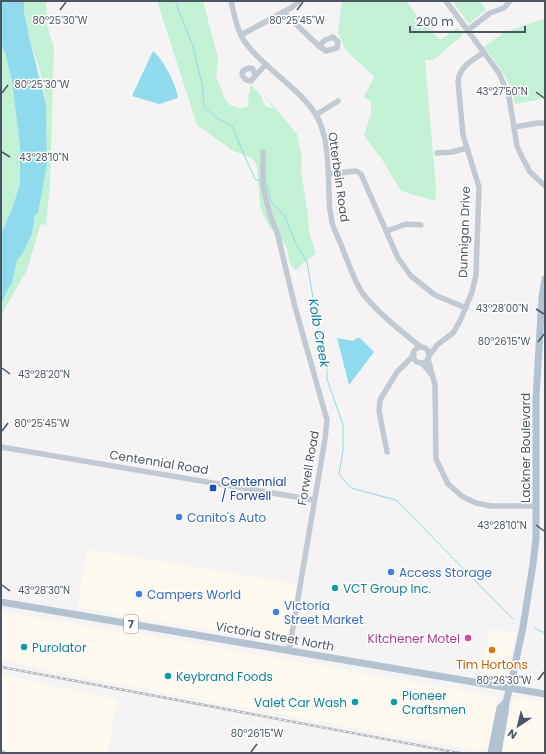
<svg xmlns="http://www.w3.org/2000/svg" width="546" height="754" font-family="Poppins,sans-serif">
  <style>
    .commercial { fill: #fdf9ef }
    .green { fill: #c3f1d5 }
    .water { fill: #90daee }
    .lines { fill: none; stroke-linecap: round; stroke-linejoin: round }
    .stream { stroke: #90daee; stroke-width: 1 }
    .minor { stroke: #c1cad2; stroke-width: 5.5 }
    .major { stroke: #b3c2d1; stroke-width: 7 }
    .rail-casing { stroke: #b5b8bd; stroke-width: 2.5 }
    .rail { stroke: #fff; stroke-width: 1; stroke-dasharray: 3; stroke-linecap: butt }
    .ticks { fill: none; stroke: #4a5661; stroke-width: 1.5 }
    .transit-dot { fill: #1a4fb4; stroke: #fff; stroke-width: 1.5 }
    .shop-dot { fill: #3f7fe0; stroke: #fff; stroke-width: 1.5 }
    .culture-dot { fill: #0f9aa8; stroke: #fff; stroke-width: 1.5 }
    .hotel-dot { fill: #d1479c; stroke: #fff; stroke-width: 1.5 }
    .food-dot { fill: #e8710a; stroke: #fff; stroke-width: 1.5 }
    .labels { text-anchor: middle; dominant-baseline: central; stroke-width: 3; stroke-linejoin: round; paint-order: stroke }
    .shield { fill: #fff; stroke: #808990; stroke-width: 1 }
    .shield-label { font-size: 11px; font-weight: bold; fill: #4a5661 }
    .street-label { font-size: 12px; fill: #4a5661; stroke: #fff }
    .transit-label { font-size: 12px; fill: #164399; stroke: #fff; text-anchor: start }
    .shop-label { font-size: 12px; fill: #366cbe; stroke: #fff; text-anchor: start }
    .culture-label { font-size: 12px; fill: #0d838f; stroke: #fff; text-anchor: start }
    .hotel-label { font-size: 12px; fill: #b23c85; stroke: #fff; text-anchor: end }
    .food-label { font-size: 12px; fill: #c56008; stroke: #fff }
    .water-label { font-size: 13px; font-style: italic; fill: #0c7c9b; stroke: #fff }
    .ticks-label { font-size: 10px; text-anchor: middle; fill: #4a5661; stroke: #fff; stroke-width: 3; stroke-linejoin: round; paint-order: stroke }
  </style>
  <rect width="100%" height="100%" fill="#f5f3f3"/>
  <g class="commercial">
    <path d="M87,549l210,35 -9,54 -7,4 -156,-26 -48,-9z"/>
    <path d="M1,612l180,29 317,56 -11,55 -216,-39 -210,-40 -60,-14z"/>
    <path d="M490,629l26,4 -11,46 -3,1 -22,-4z"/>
    <path d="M1,674l117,26 -11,53h-89l-17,-3z"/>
    <path d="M517,697l28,5v51h-43l10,-49 1,-4z"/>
  </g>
  <g class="green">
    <path d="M24,1h22l1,24 7,23 -4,134 -4,44 -5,-3 -14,47 -26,45v-11l7,-15 4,-5 5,-24 6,-7 9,-19 3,-19 12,-50 -1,-61 -6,-33 -10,-30 -6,-29z"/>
    <path d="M157,1h46l15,57 -2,18 9,23 5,6 10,3 9,-2 -1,-10 3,-11 10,11 4,10 9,3 -10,-14 33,39 5,25 -1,11 7,46 1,16 7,22 -15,11 -5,5 -6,-6 -3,-15 -3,-6 -13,-14 -7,-12 -4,-11 -3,-40 -4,-7 -21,-9 -35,-25z"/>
    <path d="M342,1h65l9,14 24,25 17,-12 6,7 -30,25h-8l11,129 -1,12 -34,-10 -18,-30 -19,-26 7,-20v-13l-7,-5 10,-20c-8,-10 -20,-17 -28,-27 -3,-5 -4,-10 -8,-16z"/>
    <path d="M452,1h28l6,9 -17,14z"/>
    <path d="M545,18v78l-8,4 -22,4c-5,-26 -15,-37 -31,-57l19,-14z"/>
    <path d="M1,43l4,10 7,28 8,65v38l-8,25 -11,25z"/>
  </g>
  <g class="water">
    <path d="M1,1h23v11l6,29 16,63 1,61 -9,48 -3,2 -3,19 -9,19 -6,7 -5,24 -4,5 -7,15v-70l11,-25 8,-25v-38l-8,-65 -7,-28 -4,-10z"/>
    <path d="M153,51c11,9 23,34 25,47l-19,6 -27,-8z"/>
    <path d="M337,338l16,3 4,-3h3l14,14 -25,33z"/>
  </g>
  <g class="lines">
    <g class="stream">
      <path d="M175,1l19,48 2,11 6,24 2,23 13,11 15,8 12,29 11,24 5,2"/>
      <path d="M265,183l2,1 4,17 14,16 11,27 11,18 16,95 4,10v12l16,46v26l-4,23 12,14 45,12 117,119"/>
      <path d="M534,628l11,5"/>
    </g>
    <g class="minor">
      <path d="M231,1c4,16 6,32 17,45 19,24 52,43 68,69 13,21 12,55 13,79 0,9 1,19 3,28 2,9 8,18 11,28 6,14 11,31 20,44 16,20 38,37 58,53"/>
      <path d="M446,1l53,72 10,24 8,49 4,9 9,17 15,14"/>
      <path d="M283,12l36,34"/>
      <path d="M468,30l22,-17 14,-5 6,-7"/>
      <path d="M241,35l50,-27 8,-7"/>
      <path d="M333,37l5,5 -1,6 -11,3 -7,-5 6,-6z"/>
      <path d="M255,75l-2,-6 -4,-1 -6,3 -1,4 4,5 5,1 15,-17"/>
      <path d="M316,115l22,-14"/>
      <path d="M514,127l24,-4h6"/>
      <path d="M263,152v33l2,10 5,20 7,17 17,71 33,117 -2,19 -36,212"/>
      <path d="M437,153l15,-1 15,-4"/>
      <path d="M329,174l27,-3 5,3 37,84 13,18 24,19 31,13"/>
      <path d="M387,231l19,-7 15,1"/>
      <circle cx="421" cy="355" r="8"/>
      <path d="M429,356l9,-12 15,-11 7,-12 12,-29 4,-17 3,-88 -16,-52 -5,-54c2,-15 15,-21 26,-29"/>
      <path d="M428,359l7,26 1,74 12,25 15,13 13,6 15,3h45"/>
      <path d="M422,363l9,11"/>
      <path d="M1,447l313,53"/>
      <path d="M387,452l-8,-41 1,-11 17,-28 17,-17"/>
      <path d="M1,753h2"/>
    </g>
    <g class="major">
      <path d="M1,602l544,92"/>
      <path d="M491,753l9,-45 6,-6"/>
      <path d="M498,753l7,-41 1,-10 6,-23 11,-52 10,-63 3,-25v-141l6,-101 3,-18"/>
    </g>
    <defs>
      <path id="rail" d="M1,667l458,86"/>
    </defs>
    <use href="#rail" class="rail-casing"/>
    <use href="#rail" class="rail"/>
  </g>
  <path class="ticks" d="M60,10l6,-8M297,10l6,-8M536,92l8,6M2,93l6,-8M2,152l8,5M536,309l8,5M538,342l6,-8M2,368l8,6M2,431l6,-8M536,525l8,6M2,585l8,6M538,680l6,-8M251,752l6,-8"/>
  <rect class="transit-dot" x="209" y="484" width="8" height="8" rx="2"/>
  <g class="shop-dot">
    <circle cx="179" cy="517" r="4"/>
    <circle cx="391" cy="572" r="4"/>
    <circle cx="139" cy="594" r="4"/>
    <circle cx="276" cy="612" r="4"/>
  </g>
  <g class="culture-dot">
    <circle cx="335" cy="588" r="4"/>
    <circle cx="24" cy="647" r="4"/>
    <circle cx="168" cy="676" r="4"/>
    <circle cx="355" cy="702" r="4"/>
    <circle cx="394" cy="702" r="4"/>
  </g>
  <circle class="hotel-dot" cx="468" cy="638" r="4"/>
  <circle class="food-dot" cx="492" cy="650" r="4"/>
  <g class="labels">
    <rect class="shield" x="124" y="615" width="14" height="18" rx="3"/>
    <g class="shield-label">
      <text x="131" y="624">7</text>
    </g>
    <g class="street-label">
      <text transform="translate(339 177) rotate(82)">Otterbein Road</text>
      <text transform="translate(464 232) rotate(-88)">Dunnigan Drive</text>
      <text transform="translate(525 448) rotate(-90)">Lackner Boulevard</text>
      <text transform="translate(159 462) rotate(9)">Centennial Road</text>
      <text transform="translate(308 468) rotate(-80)">Forwell Road</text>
      <text transform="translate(275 636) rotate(10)">Victoria Street North</text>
    </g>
    <g class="transit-label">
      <text x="221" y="481">Centennial<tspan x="221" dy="14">/ Forwell</tspan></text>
    </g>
    <g class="shop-label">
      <text x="187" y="517">Canito's Auto</text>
      <text x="399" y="572">Access Storage</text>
      <text x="147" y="594">Campers World</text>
      <text x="284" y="605">Victoria<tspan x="284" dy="14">Street Market</tspan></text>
    </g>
    <g class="culture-label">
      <text x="343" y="588">VCT Group Inc.</text>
      <text x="32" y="647">Purolator</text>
      <text x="176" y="676">Keybrand Foods</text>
      <text x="402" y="695">Pioneer<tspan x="402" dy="14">Craftsmen</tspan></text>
      <text x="347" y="702" text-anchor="end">Valet Car Wash</text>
    </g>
    <g class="hotel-label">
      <text x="460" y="638">Kitchener Motel</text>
    </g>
    <g class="food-label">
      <text x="492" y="664">Tim Hortons</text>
    </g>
    <g class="water-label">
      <text transform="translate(319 333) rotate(80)">Kolb Creek</text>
    </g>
  </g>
  <g class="ticks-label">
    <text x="60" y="24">80°25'30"W</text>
    <text x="297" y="24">80°25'45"W</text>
    <text x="42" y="88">80°25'30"W</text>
    <text x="502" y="95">43°27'50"N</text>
    <text x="44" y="161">43°28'10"N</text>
    <text x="502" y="312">43°28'00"N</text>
    <text x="504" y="345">80°26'15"W</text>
    <text x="44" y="378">43°28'20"N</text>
    <text x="42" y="427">80°25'45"W</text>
    <text x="502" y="529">43°28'10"N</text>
    <text x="44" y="594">43°28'30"N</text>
    <text x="504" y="684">80°26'30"W</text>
    <text x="257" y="737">80°26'15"W</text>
  </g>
  <rect width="546" height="754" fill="none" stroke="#4a5661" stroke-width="4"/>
  <g transform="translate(518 726) rotate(215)" stroke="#ffffff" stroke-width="3" paint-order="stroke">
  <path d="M0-3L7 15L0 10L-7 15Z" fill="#4a5661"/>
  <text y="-6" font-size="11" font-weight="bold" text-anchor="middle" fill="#4a5661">N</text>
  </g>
  <path d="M410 26v6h115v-6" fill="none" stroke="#4a5661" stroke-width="2"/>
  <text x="416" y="26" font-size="12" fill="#4a5661" stroke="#ffffff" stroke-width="3" paint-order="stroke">200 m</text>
</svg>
